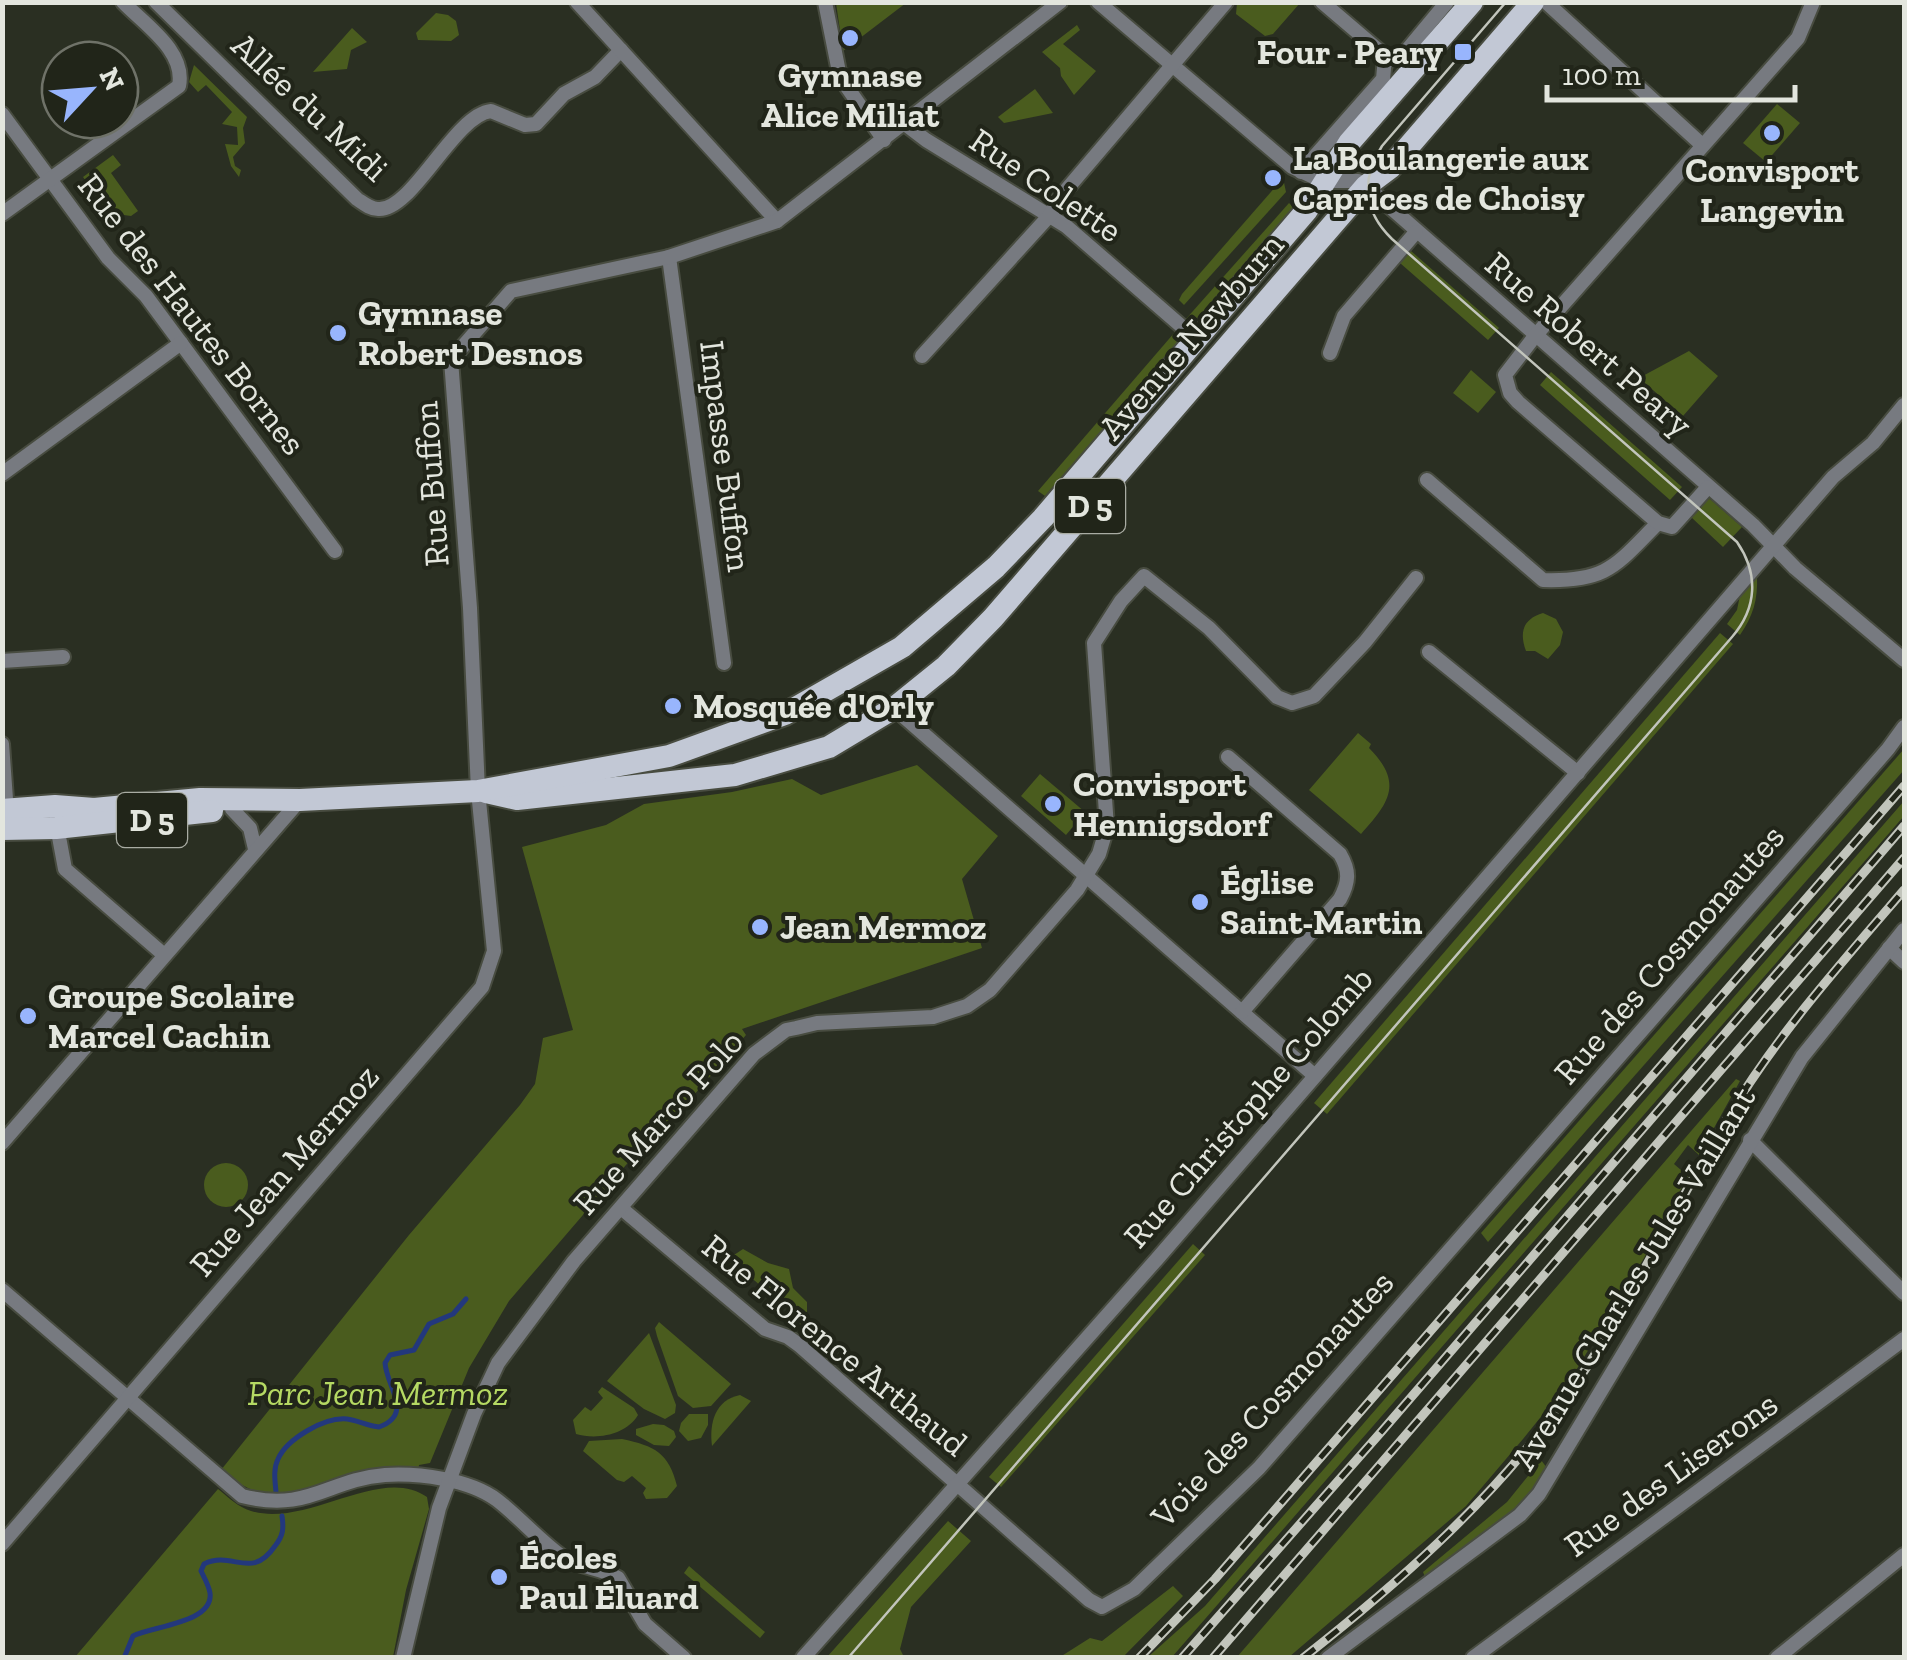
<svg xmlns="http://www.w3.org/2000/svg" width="1907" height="1660" font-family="'Zilla Slab',serif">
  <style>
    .green { fill: #4a5c1e }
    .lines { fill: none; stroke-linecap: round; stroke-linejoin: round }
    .stream { stroke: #23387d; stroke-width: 5 }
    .minor-casing { stroke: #484c40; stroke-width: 18 }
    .primary-casing { stroke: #484c40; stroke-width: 26 }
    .minor { stroke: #777a80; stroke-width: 14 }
    .primary { stroke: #c2c8d5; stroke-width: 22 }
    .tram { stroke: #c2c5bc; stroke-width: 2.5 }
    .rail-casing { stroke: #c2c5bc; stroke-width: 9 }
    .rail { stroke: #212519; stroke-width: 5; stroke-dasharray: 15; stroke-linecap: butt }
    .poi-dot { fill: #98b5fd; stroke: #212519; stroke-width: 4 }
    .labels { text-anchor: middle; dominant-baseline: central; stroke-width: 8; stroke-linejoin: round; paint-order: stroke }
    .shield { fill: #212519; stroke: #a9aca3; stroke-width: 2.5 }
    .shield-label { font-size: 32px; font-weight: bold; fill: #e3e6de }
    .poi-label { font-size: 35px; font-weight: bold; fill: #e3e6de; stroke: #212519; text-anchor: start }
    .street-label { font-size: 35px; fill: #e3e6de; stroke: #212519 }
    .park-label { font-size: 35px; font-style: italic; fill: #b5d963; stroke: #212519 }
  </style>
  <rect width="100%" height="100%" fill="#2a2f22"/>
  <g class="green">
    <path d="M836,3v-1l70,1 -63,48z"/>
    <path d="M1237,3v-1l63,1 -27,31 -8,2 -29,-22z"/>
    <path d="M436,13l12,2 8,6 3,14 -8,6 -33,-1 -2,-7z"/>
    <path d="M1077,25l3,5 -17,14 33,27 -22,24 -13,-19 -1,-8 -18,-16z"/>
    <path d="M352,28l15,14 -16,8 -4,19 -34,3z"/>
    <path d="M194,65l53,52 -4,11 2,15 -12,14 2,9 6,4 -2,7 -8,-11 -6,-22 13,1 -1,-18 -15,-3 10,-12 -26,-27 -8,7 -9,-10z"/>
    <path d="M1035,89l18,24 -49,10 -6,-6z"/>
    <path d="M1777,104l23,19 -34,39 -23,-19z"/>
    <path d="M113,155l8,10 -10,8 27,38 -7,5 -22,-3 -26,-36z"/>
    <path d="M1283,178l3,14 -102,113 -5,-5 3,-6z"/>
    <path d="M1289,203l7,7 -96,107 -7,4 -8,-1z"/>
    <path d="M1411,251l88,77 -11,12 -88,-77z"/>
    <path d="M1175,332l3,10 -133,154 -7,-5z"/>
    <path d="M1689,351l29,25 -35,40 -44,-38z"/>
    <path d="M1471,370l25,22 -18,21 -25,-20z"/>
    <path d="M1551,372l131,115 -12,13 -130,-115z"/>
    <path d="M1709,498l33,29 -19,20 -32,-30z"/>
    <path d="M1757,576c1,24 -4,40 -17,59l-13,-11 10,-14 3,-15z"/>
    <path d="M1543,613l13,6 7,13 -3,13 -12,14 -13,-8h-9c-7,-19 -3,-32 17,-38z"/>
    <path d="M1720,633l13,11 -406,470 -13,-11z"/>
    <path d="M1358,733l13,11 -2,4c35,35 20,55 -8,86l-52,-44z"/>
    <path d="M1904,749v21l-416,472 -7,-9z"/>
    <path d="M917,765l81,71 -36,43 20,69 -240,81 4,6 -98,113 -10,3 -129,150 -40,67 -39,95 -11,2 -1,6c-13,-1 -27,-4 -40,-2 -65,7 -93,55 -157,1l188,-235 111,-130 15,-21 8,-46 30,-8 -51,-183 84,-22 38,-21 88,-12 60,-13 29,16z"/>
    <path d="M1040,774l45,38 -19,23 -45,-39z"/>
    <path d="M1904,801v15l-732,841h-24l57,-51z"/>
    <path d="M1736,1079l4,2 -41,74 -11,-10 -14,19 14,12 -44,82 -75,124 -46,57 -57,67 -177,151h-52z"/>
    <circle cx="226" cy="1185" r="22"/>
    <path d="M1193,1244l12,11 -204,232 -12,-10z"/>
    <path d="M743,1249l25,14 21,6 4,19 14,14v26l-6,-1 -2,-8 -52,-45 -4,3 -14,-11 5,-11z"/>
    <path d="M659,1322l72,62 -20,22 -18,2 -15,-12 -21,-60 -2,-8z"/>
    <path d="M649,1333l27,72 -1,8 -10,6 -21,-10 -37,-28z"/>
    <path d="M602,1387l32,21 4,7c-12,20 -41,25 -62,19l-3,-14 12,-13 6,4 12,-13 -5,-6z"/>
    <path d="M740,1395l11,6 -39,45c-3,-23 3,-46 28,-51z"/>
    <path d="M689,1414h19v11l-7,13 -13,3 -9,-10 2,-8z"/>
    <path d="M653,1424l11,1 10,6 2,6 -7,9 -15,-1 -18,-10v-6z"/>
    <path d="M622,1439c33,7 47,14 55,47l-10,12 -21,1 -3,-6 3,-5 -14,-12 -8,6 -7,-2 -34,-29 6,-10z"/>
    <path d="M1541,1460l9,12 -21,26 -104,79 -2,-5 84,-70z"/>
    <path d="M218,1489c10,8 20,18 33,22 56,17 130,-47 176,-14l2,12 -23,81 -13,67h-318z"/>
    <path d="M948,1521l23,20 -60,66 -11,42 4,8h-77z"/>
    <path d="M689,1566l76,66 -5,6 -76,-65z"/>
    <path d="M1173,1586l10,10 -60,61h-63l30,-19 12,3z"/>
  </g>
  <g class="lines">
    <g class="stream">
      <path d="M276,1492c-1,-11 -3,-23 2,-33 9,-20 46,-42 69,-40 10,1 21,7 32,8 35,-13 8,-39 6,-64l5,-8 24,-5 15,-26 24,-10 13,-15"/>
      <path d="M124,1658l9,-22c19,-10 81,-13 77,-43 -1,-7 -6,-16 -9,-22l3,-7c29,-14 47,17 71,-18 8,-10 9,-17 7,-30"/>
    </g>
    <defs>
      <g id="minor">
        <path d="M156,2l201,197c6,4 13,10 21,10 34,3 76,-94 113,-98l34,14 11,-1 28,-30 31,-17 26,-27"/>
        <path d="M577,2l200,219"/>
        <path d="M825,2l15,75 44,63"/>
        <path d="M1098,2l194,165 30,14h36l8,5 387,339 42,43 109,92"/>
        <path d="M1322,2l68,58 13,-5 44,-53"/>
        <path d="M1546,2l155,142"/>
        <path d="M2,114l106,144 38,38 189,255"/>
        <path d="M905,124l21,16 140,86 129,112"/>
        <path d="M1301,172l82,-93 2,-21"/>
        <path d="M2,214l177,-128c7,-35 -34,-61 -56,-84"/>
        <path d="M669,257l55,406"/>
        <path d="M1330,353l14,-37 72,-84"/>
        <path d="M922,356l128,-141 11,-19 165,-194"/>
        <path d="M2,474l179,-131"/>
        <path d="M1427,480l116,100c65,2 73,-15 115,-57"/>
        <path d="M1708,487l-36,40 -14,-4 -140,-121 -8,-9 -5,-18 30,-39 263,-298 15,-36"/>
        <path d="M1429,652l149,121"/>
        <path d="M2,661l61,-4"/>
        <path d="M894,708l421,368"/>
        <path d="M2,744l5,69"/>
        <path d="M1228,757l112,97c10,17 9,28 0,45l-98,113"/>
        <path d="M232,809l18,19 5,21"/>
        <path d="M56,821l9,48 98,85"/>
        <path d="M1889,948l15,14"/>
        <path d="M1750,1140l154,153"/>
        <path d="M2,1143l298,-343"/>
        <path d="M621,1208l144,121 23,8 11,8 290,255 13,7 32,-18 125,-121 629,-719 16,-22"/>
        <path d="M2,1290l240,206c67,17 86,-17 143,-21 33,-2 84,4 112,25 22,17 41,39 64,56 18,12 39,11 57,22l27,46 39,34"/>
        <path d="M2,1544l480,-557 12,-36 -16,-160 -8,-183 -19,-248 60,-69 158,-34 108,-36 283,-219"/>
        <path d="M403,1658l36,-150 35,-94 24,-51 76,-102 180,-207 32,-24 10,-2 21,-5 116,-6 34,-11 23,-16 87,-100 22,-36 8,-27 -13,-184 27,-42 23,-25 65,52 68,69 15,6 22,-7 51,-54 51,-64"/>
        <path d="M803,1658l354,-399 676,-782 40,-34 31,-38"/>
        <path d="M1328,1658l192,-143 19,-21 263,-437 102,-127"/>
        <path d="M1473,1658l431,-319"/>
        <path d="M1777,1658l127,-103"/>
      </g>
      <g id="primary">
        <path d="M486,792l31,7 218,-24 94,-28 65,-39 52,-42 47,-48 373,-432 24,-18 143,-166"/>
        <path d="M2,810l53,-4 39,3 106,-10 100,1 178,-9 191,-35 116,-42 117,-67 94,-80 47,-49 264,-308 42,-67 123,-141"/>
        <path d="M2,829l54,-1 156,-17"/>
      </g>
    </defs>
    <use href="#minor" class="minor-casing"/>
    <use href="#primary" class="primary-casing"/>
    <use href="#minor" class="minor"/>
    <use href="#primary" class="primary"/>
    <path class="tram" d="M848,1658l884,-1021c25,-29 27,-63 5,-95l-345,-303c-29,-28 -31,-60 -10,-93l124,-144"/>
    <defs>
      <g id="rail">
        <path d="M1139,1658l76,-79 689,-793"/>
        <path d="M1182,1658l200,-227 522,-605"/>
        <path d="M1213,1658l691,-800"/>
        <path d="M1303,1658c94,-74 183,-152 254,-248 68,-91 113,-196 171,-293 49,-82 114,-155 176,-227"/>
      </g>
    </defs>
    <use href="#rail" class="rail-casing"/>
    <use href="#rail" class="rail"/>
  </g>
  <g class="poi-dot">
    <circle cx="850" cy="38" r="10"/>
    <rect x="1453" y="42" width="20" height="20" rx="5"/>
    <circle cx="1772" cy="133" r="10"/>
    <circle cx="1273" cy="178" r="10"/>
    <circle cx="338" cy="333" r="10"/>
    <circle cx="673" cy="706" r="10"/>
    <circle cx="1053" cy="804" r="10"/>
    <circle cx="1200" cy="902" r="10"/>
    <circle cx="760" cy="927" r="10"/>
    <circle cx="28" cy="1016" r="10"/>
    <circle cx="499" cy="1577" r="10"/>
  </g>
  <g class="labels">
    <g class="shield">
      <rect x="1055" y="479" width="70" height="54" rx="8"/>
      <rect x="117" y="793" width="70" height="54" rx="8"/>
    </g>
    <g class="shield-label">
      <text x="1090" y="506">D 5</text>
      <text x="152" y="820">D 5</text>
    </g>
    <g class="poi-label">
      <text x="1443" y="52" text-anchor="end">Four - Peary</text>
      <text x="850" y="75" text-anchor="middle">Gymnase<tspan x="850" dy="40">Alice Miliat</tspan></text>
      <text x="1293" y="158">La Boulangerie aux<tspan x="1293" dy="40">Caprices de Choisy</tspan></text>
      <text x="1772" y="170" text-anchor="middle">Convisport<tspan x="1772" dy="40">Langevin</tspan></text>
      <text x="358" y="313">Gymnase<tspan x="358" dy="40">Robert Desnos</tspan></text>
      <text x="693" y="706">Mosquée d'Orly</text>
      <text x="1073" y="784">Convisport<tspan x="1073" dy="40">Hennigsdorf</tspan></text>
      <text x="1220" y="882">Église<tspan x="1220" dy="40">Saint-Martin</tspan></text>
      <text x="780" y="927">Jean Mermoz</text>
      <text x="48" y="996">Groupe Scolaire<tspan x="48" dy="40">Marcel Cachin</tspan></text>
      <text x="519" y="1557">Écoles<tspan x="519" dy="40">Paul Éluard</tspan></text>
    </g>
    <g class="street-label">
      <text transform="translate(310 107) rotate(43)">Allée du Midi</text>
      <text transform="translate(1046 185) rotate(34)">Rue Colette</text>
      <text transform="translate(192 314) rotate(52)">Rue des Hautes Bornes</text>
      <text transform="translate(1191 336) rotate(-49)">Avenue Newburn</text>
      <text transform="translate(1589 344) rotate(41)">Rue Robert Peary</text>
      <text transform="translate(726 456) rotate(83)">Impasse Buffon</text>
      <text transform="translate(431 484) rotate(-94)">Rue Buffon</text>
      <text transform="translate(1669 954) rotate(-49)">Rue des Cosmonautes</text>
      <text transform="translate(1248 1107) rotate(-49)">Rue Christophe Colomb</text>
      <text transform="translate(658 1122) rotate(-48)">Rue Marco Polo</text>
      <text transform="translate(284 1170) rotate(-49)">Rue Jean Mermoz</text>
      <text transform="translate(1633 1278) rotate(-59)">Avenue Charles Jules Vaillant</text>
      <text transform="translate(835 1345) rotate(39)">Rue Florence Arthaud</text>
      <text transform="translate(1272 1399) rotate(-47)">Voie des Cosmonautes</text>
      <text transform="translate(1671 1474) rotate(-36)">Rue des Liserons</text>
    </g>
    <g class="park-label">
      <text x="378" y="1393">Parc Jean Mermoz</text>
    </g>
  </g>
  <rect width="1907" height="1660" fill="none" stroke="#e3e6de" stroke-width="10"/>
  <g transform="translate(90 90) rotate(64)"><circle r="48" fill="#212519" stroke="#6f7268" stroke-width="2.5"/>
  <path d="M0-8L18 38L0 25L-18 38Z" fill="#98b5fd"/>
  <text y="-15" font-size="28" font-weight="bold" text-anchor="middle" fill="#e3e6de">N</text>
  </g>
  <path d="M1547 85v15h248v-15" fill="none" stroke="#e3e6de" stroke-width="5"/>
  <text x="1562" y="85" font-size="30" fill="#e3e6de" stroke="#212519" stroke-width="8" paint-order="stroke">100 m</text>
</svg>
